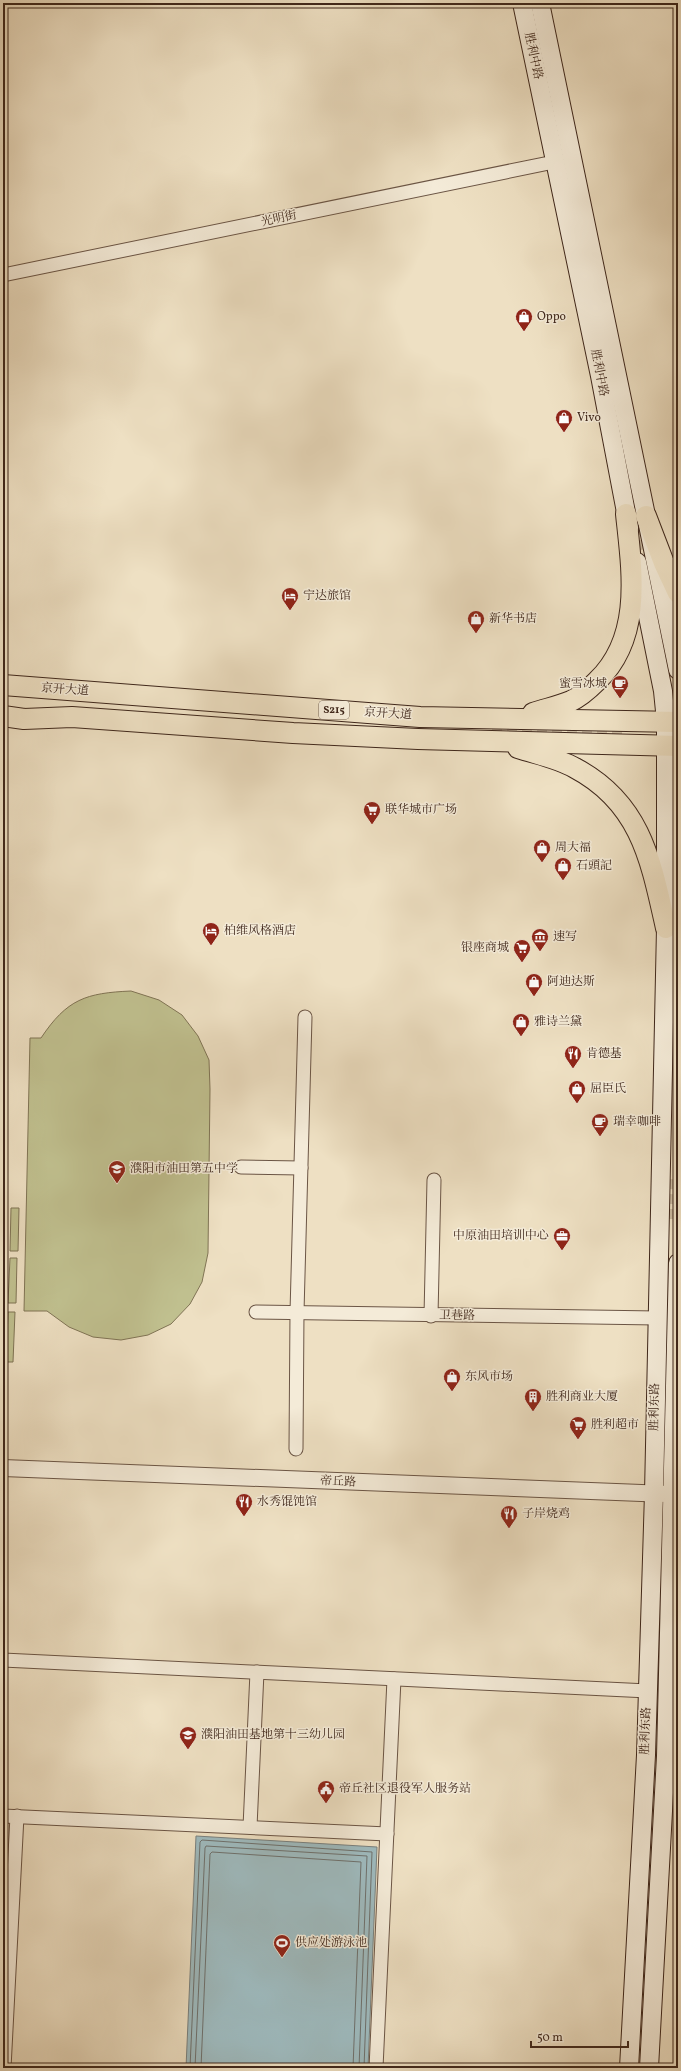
<svg xmlns="http://www.w3.org/2000/svg" width="681" height="2071" font-family="Vollkorn,'Noto Serif SC',serif">
  <style>
    .green { fill: #c0c08f; stroke: #807455 }
    .water { fill: #9ebabe; stroke: #787f7d }
    .lines { fill: none; stroke-linecap: round; stroke-linejoin: round }
    .shore { stroke: #6e706c; stroke-width: 1 }
    .pedestrian-tunnel { stroke: #cbbba1; stroke-width: 10; stroke-dasharray: 10 5; stroke-linecap: butt }
    .minor-casing { stroke: #6b5545; stroke-width: 15 }
    .tertiary-casing { stroke: #6b5545; stroke-width: 18 }
    .secondary-casing { stroke: #3f271b; stroke-width: 20 }
    .primary-casing { stroke: #3f271b; stroke-width: 22 }
    .minor { stroke: #f4ebd8; stroke-width: 13 }
    .tertiary { stroke: #f4ebd8; stroke-width: 16 }
    .secondary { stroke: #f4ebd8; stroke-width: 18 }
    .primary { stroke: #eee0c3; stroke-width: 20 }
    .labels { text-anchor: middle; dominant-baseline: central; stroke-width: 3; stroke-linejoin: round; paint-order: stroke }
    .shield { fill: #f4ebd8; stroke: #756254; stroke-width: 1 }
    .shield-label { font-size: 11px; font-weight: bold; fill: #3f271b }
    .street-label { font-size: 12px; fill: #3f271b; stroke: #f4ebd8 }
    .poi-label { font-size: 12px; fill: #3f271b; stroke: #f4ebd8; text-anchor: start }
  </style>
  <rect width="100%" height="100%" fill="#eee0c3"/>
  <filter id="stains"><feTurbulence type="fractalNoise" baseFrequency=".005" numOctaves="4"/><feColorMatrix values="0 0 0 0 .2 0 0 0 0 .09 0 0 0 0 .02 0 0 0 .5 -.17"/></filter>
  <radialGradient id="worn" r=".72"><stop offset=".6" stop-color="#630" stop-opacity="0"/><stop offset="1" stop-color="#630" stop-opacity=".3"/></radialGradient>
  <g class="green">
    <path d="M131,991l28,9 23,15 16,21 11,24 1,29 -2,164 -6,29 -12,22 -19,20 -23,11 -27,5 -28,-3 -24,-10 -22,-16h-23l6,-273h11c26,-39 45,-45 90,-47z"/>
    <path d="M11,1208h8l-1,43h-8z"/>
    <path d="M10,1258h7l-1,45h-8z"/>
    <path d="M8,1312h7l-2,50h-7z"/>
  </g>
  <path class="water" d="M196,1836l181,11 -9,221h-182z"/>
  <g class="lines">
    <g class="shore">
      <path d="M190,2068l10,-226 2,-2 170,12 -8,216"/>
      <path d="M195,2068l10,-220 1,-2 161,10 -8,212"/>
      <path d="M201,2068l9,-214 2,-2 149,10 -8,206"/>
    </g>
    <g class="pedestrian-tunnel">
      <path d="M638,525l10,47"/>
      <path d="M492,731h132"/>
      <path d="M669,1219l1,-42"/>
    </g>
    <defs>
      <g id="minor">
        <path d="M3,275l551,-113"/>
        <path d="M241,1167l60,1"/>
        <path d="M256,1312l401,6"/>
        <path d="M431,1316l3,-136"/>
        <path d="M296,1449l1,-137 8,-295"/>
        <path d="M3,1660l645,31"/>
        <path d="M3,1816l384,18"/>
        <path d="M250,1827l7,-155"/>
        <path d="M4,2068l13,-252"/>
        <path d="M376,2068l18,-389"/>
      </g>
      <path id="tertiary" d="M3,1468l664,26"/>
      <g id="secondary">
        <path d="M522,3l78,373 29,152"/>
        <path d="M540,3l138,667"/>
        <path d="M629,2068l17,-313 8,-262 12,-565v-207l-3,-30 -26,-129"/>
        <path d="M649,2068l17,-312 12,-493"/>
      </g>
      <g id="primary">
        <path d="M646,516l18,47 14,30"/>
        <path d="M3,685l417,32 258,5"/>
        <path d="M533,713c12,-4 26,-7 38,-12 9,-4 19,-13 26,-20 46,-44 35,-110 29,-167"/>
        <path d="M3,716l21,3 48,-2 221,16 125,6 260,7"/>
        <path d="M518,748c18,6 40,10 57,20 66,35 76,93 91,160"/>
      </g>
    </defs>
    <use href="#minor" class="minor-casing"/>
    <use href="#tertiary" class="tertiary-casing"/>
    <use href="#secondary" class="secondary-casing"/>
    <use href="#primary" class="primary-casing"/>
    <use href="#minor" class="minor"/>
    <use href="#tertiary" class="tertiary"/>
    <use href="#secondary" class="secondary"/>
    <use href="#primary" class="primary"/>
  </g>
  <defs>
    <symbol id="shop-pin" viewBox="-11 -11 22 30"><path d="M0 17L-7.5 6A9.5 9.5 0 1 1 7.5 6Z" fill="#8f2418" stroke="#f4ebd8"/><path d="M-5-2.5h2.3a2.7 3.5 0 0 1 5.4 0H5L5.5 6h-11ZM-1.5-2.5h3a1.5 2.3 0 0 0-3 0Z" fill="#fff"/></symbol>
    <symbol id="hotel-pin" viewBox="-11 -11 22 30"><path d="M0 17L-7.5 6A9.5 9.5 0 1 1 7.5 6Z" fill="#8f2418" stroke="#f4ebd8"/><path d="M-6-4.5h1.5V1H6V5H4.5V3h-9V5H-6ZM-4 0a1.8 1.8 0 1 1 3.6 0ZM.5 0V-2.5h3Q6-2.5 6 0Z" fill="#fff"/></symbol>
    <symbol id="cafe-pin" viewBox="-11 -11 22 30"><path d="M0 17L-7.5 6A9.5 9.5 0 1 1 7.5 6Z" fill="#8f2418" stroke="#f4ebd8"/><path d="M-5.5-4.5H6V0H3Q3 3.5 0 3.5H-2.5Q-5.5 3.5-5.5 0ZM3-3.2v2h1.7v-2ZM-6 4.5H4V6H-6Z" fill="#fff"/></symbol>
    <symbol id="supermarket-pin" viewBox="-11 -11 22 30"><path d="M0 17L-7.5 6A9.5 9.5 0 1 1 7.5 6Z" fill="#8f2418" stroke="#f4ebd8"/><path d="M-6-5.5h2.5l.6 2H6L4.5 2H-2.5L-4.4-4H-6ZM-1.5 3.2a1.3 1.3 0 1 0 .1 0ZM3 3.2a1.3 1.3 0 1 0 .1 0Z" fill="#fff"/></symbol>
    <symbol id="museum-pin" viewBox="-11 -11 22 30"><path d="M0 17L-7.5 6A9.5 9.5 0 1 1 7.5 6Z" fill="#8f2418" stroke="#f4ebd8"/><path d="M0-6L6-3V-2H-6V-3ZM-5-1h2V3h-2ZM-1-1h2V3h-2ZM3-1h2V3H3ZM-6 4H6V6H-6Z" fill="#fff"/></symbol>
    <symbol id="restaurant-pin" viewBox="-11 -11 22 30"><path d="M0 17L-7.5 6A9.5 9.5 0 1 1 7.5 6Z" fill="#8f2418" stroke="#f4ebd8"/><path d="M-5-6h1v4h1v-4h1v4h1v-4h1v5L-1.5 .5V6h-2V.5L-5-1ZM5-6V6H3V1.5H1.5Q1.5-4 5-6Z" fill="#fff"/></symbol>
    <symbol id="school-pin" viewBox="-11 -11 22 30"><path d="M0 17L-7.5 6A9.5 9.5 0 1 1 7.5 6Z" fill="#8f2418" stroke="#f4ebd8"/><path d="M0-5L7-2L0 1L-7-2ZM-4 1L0 2.5L4 1V4Q0 6-4 4Z" fill="#fff"/></symbol>
    <symbol id="office-pin" viewBox="-11 -11 22 30"><path d="M0 17L-7.5 6A9.5 9.5 0 1 1 7.5 6Z" fill="#8f2418" stroke="#f4ebd8"/><path d="M-6-3h4V-5.5h4V-3h4V5H-6ZM-1-4.5V-3h2v-1.5ZM-6 0V1H6V0Z" fill="#fff"/></symbol>
    <symbol id="building-pin" viewBox="-11 -11 22 30"><path d="M0 17L-7.5 6A9.5 9.5 0 1 1 7.5 6Z" fill="#8f2418" stroke="#f4ebd8"/><path d="M-4-6H4V6H1V3H-1V6H-4ZM-2.5-4.3h1.7v1.8h-1.7ZM.8-4.3h1.7v1.8H.8ZM-2.5-1h1.7V.8h-1.7ZM.8-1h1.7V.8H.8Z" fill="#fff"/></symbol>
    <symbol id="civic-pin" viewBox="-11 -11 22 30"><path d="M0 17L-7.5 6A9.5 9.5 0 1 1 7.5 6Z" fill="#8f2418" stroke="#f4ebd8"/><path d="M-.6-6.5H3V-4.5H.6V-3L4-1V1h2V6H-6V1h2V-1L-.6-3ZM-1.2 2.5V6h2.4V2.5Z" fill="#fff"/></symbol>
    <symbol id="stadium-pin" viewBox="-11 -11 22 30"><path d="M0 17L-7.5 6A9.5 9.5 0 1 1 7.5 6Z" fill="#8f2418" stroke="#f4ebd8"/><path d="M0-5a6.5 5 0 1 0 0 10a6.5 5 0 1 0 0-10ZM-3.5-1.8h7v3.6h-7Z" fill="#fff"/></symbol>
  </defs>
  <g fill-rule="evenodd">
    <use href="#shop-pin" x="514" y="307" width="20" height="27"/>
    <use href="#shop-pin" x="554" y="408" width="20" height="27"/>
    <use href="#hotel-pin" x="280" y="586" width="20" height="27"/>
    <use href="#shop-pin" x="466" y="609" width="20" height="27"/>
    <use href="#cafe-pin" x="610" y="674" width="20" height="27"/>
    <use href="#supermarket-pin" x="362" y="800" width="20" height="27"/>
    <use href="#shop-pin" x="532" y="838" width="20" height="27"/>
    <use href="#shop-pin" x="553" y="856" width="20" height="27"/>
    <use href="#hotel-pin" x="201" y="921" width="20" height="27"/>
    <use href="#museum-pin" x="530" y="927" width="20" height="27"/>
    <use href="#supermarket-pin" x="512" y="938" width="20" height="27"/>
    <use href="#shop-pin" x="524" y="972" width="20" height="27"/>
    <use href="#shop-pin" x="511" y="1012" width="20" height="27"/>
    <use href="#restaurant-pin" x="563" y="1044" width="20" height="27"/>
    <use href="#shop-pin" x="567" y="1079" width="20" height="27"/>
    <use href="#cafe-pin" x="590" y="1112" width="20" height="27"/>
    <use href="#school-pin" x="107" y="1159" width="20" height="27"/>
    <use href="#office-pin" x="552" y="1226" width="20" height="27"/>
    <use href="#shop-pin" x="442" y="1367" width="20" height="27"/>
    <use href="#building-pin" x="523" y="1387" width="20" height="27"/>
    <use href="#supermarket-pin" x="568" y="1415" width="20" height="27"/>
    <use href="#restaurant-pin" x="234" y="1492" width="20" height="27"/>
    <use href="#restaurant-pin" x="499" y="1504" width="20" height="27"/>
    <use href="#school-pin" x="178" y="1725" width="20" height="27"/>
    <use href="#civic-pin" x="316" y="1779" width="20" height="27"/>
    <use href="#stadium-pin" x="272" y="1933" width="20" height="27"/>
  </g>
  <g class="labels">
    <rect class="shield" x="319" y="701" width="30" height="18" rx="3"/>
    <g class="shield-label">
      <text x="334" y="710">S215</text>
    </g>
    <g class="street-label">
      <text transform="translate(533 56) rotate(78)">胜利中路</text>
      <text transform="translate(279 219) rotate(-12)">光明街</text>
      <text transform="translate(599 373) rotate(79)">胜利中路</text>
      <text transform="translate(65 690) rotate(4)">京开大道</text>
      <text transform="translate(388 714) rotate(4)">京开大道</text>
      <text transform="translate(457 1316) rotate(1)">卫巷路</text>
      <text transform="translate(655 1407) rotate(-89)">胜利东路</text>
      <text transform="translate(338 1482) rotate(2)">帝丘路</text>
      <text transform="translate(646 1731) rotate(-88)">胜利东路</text>
    </g>
    <g class="poi-label">
      <text x="537" y="317">Oppo</text>
      <text x="577" y="418">Vivo</text>
      <text x="303" y="596">宁达旅馆</text>
      <text x="489" y="619">新华书店</text>
      <text x="607" y="684" text-anchor="end">蜜雪冰城</text>
      <text x="385" y="810">联华城市广场</text>
      <text x="555" y="848">周大福</text>
      <text x="576" y="866">石頭記</text>
      <text x="224" y="931">柏维风格酒店</text>
      <text x="553" y="937">速写</text>
      <text x="509" y="948" text-anchor="end">银座商城</text>
      <text x="547" y="982">阿迪达斯</text>
      <text x="534" y="1022">雅诗兰黛</text>
      <text x="586" y="1054">肯德基</text>
      <text x="590" y="1089">屈臣氏</text>
      <text x="613" y="1122">瑞幸咖啡</text>
      <text x="130" y="1169">濮阳市油田第五中学</text>
      <text x="549" y="1236" text-anchor="end">中原油田培训中心</text>
      <text x="465" y="1377">东风市场</text>
      <text x="546" y="1397">胜利商业大厦</text>
      <text x="591" y="1425">胜利超市</text>
      <text x="257" y="1502">水秀馄饨馆</text>
      <text x="522" y="1514">子岸烧鸡</text>
      <text x="201" y="1735">濮阳油田基地第十三幼儿园</text>
      <text x="339" y="1789">帝丘社区退役军人服务站</text>
      <text x="295" y="1943">供应处游泳池</text>
    </g>
  </g>
  <rect width="681" height="2071" fill="none" stroke="#eee0c3" stroke-width="16"/>
  <rect x="4" y="4" width="673" height="2063" fill="none" stroke="#3f271b" stroke-width="2"/>
  <rect x="8" y="8" width="665" height="2055" fill="none" stroke="#3f271b"/>
  <path d="M531 2041v6h97v-6" fill="none" stroke="#3f271b" stroke-width="2"/>
  <text x="537" y="2041" font-size="12" fill="#3f271b" stroke="#f4ebd8" stroke-width="3" paint-order="stroke">50 m</text>
  <rect width="100%" height="100%" filter="url(#stains)"/>
  <rect width="100%" height="100%" fill="url(#worn)"/>
</svg>
